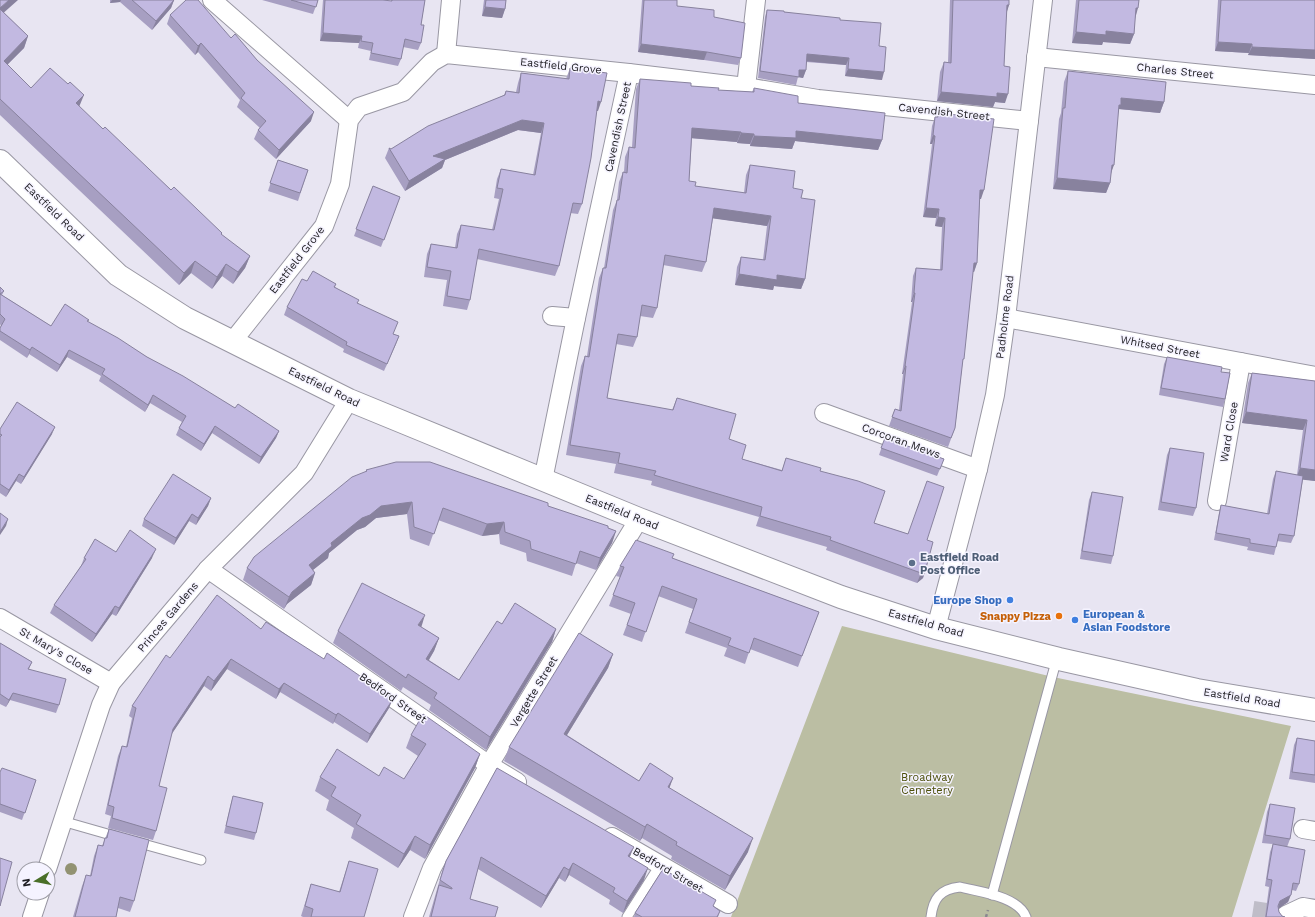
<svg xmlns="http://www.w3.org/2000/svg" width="1315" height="917" font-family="'Work Sans',sans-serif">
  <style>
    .green { fill: #bbbea3 }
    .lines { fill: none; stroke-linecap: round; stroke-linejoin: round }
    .street-tunnel { stroke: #bfbdc8; stroke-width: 18; stroke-dasharray: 18 9; stroke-linecap: butt }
    .lane-casing { stroke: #9997a3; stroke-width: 11 }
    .street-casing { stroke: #9997a3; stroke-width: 20 }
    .secondary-casing { stroke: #9997a3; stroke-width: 24 }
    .path { stroke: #898790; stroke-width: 2.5; stroke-dasharray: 3 3; stroke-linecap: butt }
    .lane { stroke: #fff; stroke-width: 9 }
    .street { stroke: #fff; stroke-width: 18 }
    .secondary { stroke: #fff; stroke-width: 22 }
    .tree { fill: #929272 }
    .wall { fill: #a79fc2 }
    .shaded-wall { fill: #88829e }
    .building { fill: #c2b9e1; stroke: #88829e }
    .service-dot { fill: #5c6f8a; stroke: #f5f3ff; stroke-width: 1.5 }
    .shop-dot { fill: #3f7fe0; stroke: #f5f3ff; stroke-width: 1.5 }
    .food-dot { fill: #e8710a; stroke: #f5f3ff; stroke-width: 1.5 }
    .labels { text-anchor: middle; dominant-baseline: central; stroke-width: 3; stroke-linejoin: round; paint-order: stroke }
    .street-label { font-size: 11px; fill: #1c1b20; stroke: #f5f3ff }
    .service-label { font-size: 11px; font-weight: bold; fill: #4e5e75; stroke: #f5f3ff; text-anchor: start }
    .shop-label { font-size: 11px; font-weight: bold; fill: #366cbe; stroke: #f5f3ff; text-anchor: end }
    .food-label { font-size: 11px; font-weight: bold; fill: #c56008; stroke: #f5f3ff; text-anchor: end }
    .park-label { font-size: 11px; fill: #4c4f09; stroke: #f5f3ff }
  </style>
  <rect width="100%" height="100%" fill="#e8e5f2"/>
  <path class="green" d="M842,626l211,51 238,49 -59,191h-501z"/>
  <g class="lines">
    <path class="street-tunnel" d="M1253,910l33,5"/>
    <defs>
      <g id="lane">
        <path d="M62,821l56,16"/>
        <path d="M136,842l65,18"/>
        <path d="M992,895l65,-237"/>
        <path d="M627,917l33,-52"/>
        <path d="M931,917c2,-18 9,-28 29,-30 19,5 58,9 66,30"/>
      </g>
      <g id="street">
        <path d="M212,0l137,120"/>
        <path d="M446,54l5,-54"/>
        <path d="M1036,57l279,28"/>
        <path d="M746,87l10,-87"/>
        <path d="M552,316l24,2"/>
        <path d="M1006,318l309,58"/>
        <path d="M232,342l92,-116 16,-42 9,-64 10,-13 44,-15 29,-30 14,-8 183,19 117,14 72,12 211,22"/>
        <path d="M824,413l154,56"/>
        <path d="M543,480l33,-162 53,-245"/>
        <path d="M1217,501l24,-139"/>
        <path d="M208,569l281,196 28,17"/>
        <path d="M0,618l111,65"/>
        <path d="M936,628l42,-159 17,-74 11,-77 37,-318"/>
        <path d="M1303,829l12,2"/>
        <path d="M612,837l116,67"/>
        <path d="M47,869l54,-164 10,-22 97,-114 96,-96 45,-73"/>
        <path d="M1286,915l17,-8 12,2"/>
        <path d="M32,917l8,-24"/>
        <path d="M413,917l19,-49 57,-103 150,-246"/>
      </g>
      <path id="secondary" d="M0,161l118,114 67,43 164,82 290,119 202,78 95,31 123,31 138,31 118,20"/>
    </defs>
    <use href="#lane" class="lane-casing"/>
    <use href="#street" class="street-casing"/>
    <use href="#secondary" class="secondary-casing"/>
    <path class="path" d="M986,917l2,-7"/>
    <use href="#lane" class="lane"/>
    <use href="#street" class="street"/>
    <use href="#secondary" class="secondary"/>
  </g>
  <circle class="tree" cx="71" cy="869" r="6"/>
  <g class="wall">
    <path d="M0,0l4,13 24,23 -4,12 -17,17 24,23 48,19 24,22 68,61 51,43 -1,2 29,21 -5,12 -12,16 -11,-8 -10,13 -21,-16 -12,12 -179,-170z"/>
    <path d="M110,0h64l-3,8 -19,22 -32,-28 -10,1z"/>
    <path d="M262,0h56l-5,14z"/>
    <path d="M323,0h60l8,1v-1h34l-4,25v18l-3,7 -15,-3 -2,12 -3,7 -29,-6 2,-9 -13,-3 1,-5 -39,-2z"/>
    <path d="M484,0h22l-1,9 -3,9 -20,-2z"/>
    <path d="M642,0h35v6l37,11 27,41 -3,7 -34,-5 -66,-8z"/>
    <path d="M947,0h62v5l-3,8 -2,53 1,37 -10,-1 -2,5 -56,-6 3,-29 4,-10 4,1 2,-63z"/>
    <path d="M1076,0h63l-4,17 -1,17 -4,10 -27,-2 -1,3 -30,-2z"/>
    <path d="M1218,0h97v59l-67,-4 1,-2 -34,-2z"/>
    <path d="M767,10l17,2 56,8 39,26 3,34 -37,-4 1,-11 -40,-3v8l-3,8 -5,-1 -2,8 -38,-7 7,-61z"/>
    <path d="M170,15l61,23 80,83 -35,38 -22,-20 4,-9 2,-2 -23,-21 3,-7 -42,-48 -3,3 -28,-31z"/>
    <path d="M570,68l28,43h-2l-14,93 -4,10 -8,-1 -11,53 -4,10 -78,-17 -7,41 -3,10 -24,-4 4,-26 -23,-3 3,-23 4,-10 24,4 2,-14 4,-9 31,5 7,-31 -5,-1 3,-19 4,-10 32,6 8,-42 -23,-3 -73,30 -3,8 -37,23 -20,-33 4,-10 2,1 113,-54 2,-4 10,1 2,-9 3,-10 45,6z"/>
    <path d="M1068,71l96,31 -4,11 -41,-4 -1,3 -8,71 -4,10 -53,-4 6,-70 2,-6 3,-31z"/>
    <path d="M640,79l78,11 34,2 2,-4 44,15 84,37 -4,10 -83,-9 -3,8 -42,-3v-2l-13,-1v-1l-45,-4 -3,43 6,5 49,7 2,-18 4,-10 43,23 8,10 4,81 -4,10 -27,-3 -1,4 -38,-5 2,-18 4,-10 22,3 4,-34 -54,-8 -7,44 -4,10 -39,-7 -6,43 -4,10 -13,-2 -3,21 -4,10 -17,-3 -9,54 65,12 5,-12 52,41 13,20 40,11 4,-12 34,13 54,52 53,17 -1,28 -3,10 -6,5 -91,-33 1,-3 -71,-21 3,-9 -108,-32 1,-4 -38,-8 2,-9 -50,-9 15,-89 4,-10h2l12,-78 4,-10h1l9,-58 4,-10 2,-18 4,-10h1l1,-15 4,-10h3l4,-58z"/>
    <path d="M939,113l42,86h-1l-3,64 -3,9h-1l-18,156 -7,19 -59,-21 6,-17 4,1 4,-36h-1l10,-72h-1l2,-26 3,-8 24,2 2,-43 -7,-1 1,-8 -13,-1 9,-73h-2l2,-18 3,-9h2z"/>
    <path d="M278,160l30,10 -10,31 -30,-10z"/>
    <path d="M373,186l27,11 -19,50 -27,-11z"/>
    <path d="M307,281l29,3 -1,3 23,16 35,31 6,2 -15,35 -41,-19 1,-3 -60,-34 3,-8z"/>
    <path d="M0,287l4,4 -2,4 49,31 37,-4 59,35 88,51 44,23 -3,7 -17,26 -47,-31 -11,18 -25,-16 3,-7 3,-6 -32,-19 -5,9 -46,-31 2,-5 -34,-19 -10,15 -28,-18 -2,4 -27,-18v-12l1,-2 -1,-2z"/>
    <path d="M1167,357l54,15 4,27 -2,8 -64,-12 5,-31z"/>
    <path d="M1252,373l63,8v100l-12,-2 -9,57 -3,7 -14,-2 -1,6 -2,8 -27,-5 1,-3 -34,-7 5,-27 2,-8 46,9 6,-35 3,-8 21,4 6,-45 -61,-7 6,-40z"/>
    <path d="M0,429l52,5 -31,50 -5,-3 -10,16 -6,-4z"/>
    <path d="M885,438l59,21 -7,17 -58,-21z"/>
    <path d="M1170,448l26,60 -3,8 -35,-6 9,-55z"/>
    <path d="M366,470l182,36 68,25 -4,12 -16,27 -20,-7 -4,13 -45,-15 -1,-8 -26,-9 -1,-10 -17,2 -44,-16 -9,26 -19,-7 -3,-25 -31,4 -11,9 -8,3 -28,23 -1,5 -15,12 2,3 -4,12 -24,19 -3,5 -41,-29 4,-12 119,-96z"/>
    <path d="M1092,492l21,64 -2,8 -31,-5 9,-59z"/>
    <path d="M211,498l-3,8 -12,19 -7,-4 -15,24 -32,-19 2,-7z"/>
    <path d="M84,558h68l-36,58 -4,-2 -20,28 -42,-29 4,-8 27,-39z"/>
    <path d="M672,558l147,54 -21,55 -48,-18 -5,15 -21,-8 3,-8 -42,-15 8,-24 -35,-13 -16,46 -19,-7 8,-21 -22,-8 11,-29 -4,-1 4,-10z"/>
    <path d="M502,624l54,5 -4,13 -66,108 -57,-40 2,-5 -28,-18 -2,4 -68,-48 5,-12 83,-4 18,11 -5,13 -5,9 30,20z"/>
    <path d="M261,629l128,79 -22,35 -33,-21 -1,2 -53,-32 -4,7 -49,-30 -16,22 -7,-5 -33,49 -12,51 -3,45 -3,9 -45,-12 3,-12 -6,-2 13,-58 4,-10 4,1 6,-29 -3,-2 3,-10 38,-48z"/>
    <path d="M0,643l32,19 -3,7 30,36 -3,8 -46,-13 -4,7 -6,-3z"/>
    <path d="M613,654l-5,14 -41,67 72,46 34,-3 -4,10 79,64 -23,38 -54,-31 1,-3 -30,-18 -2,3 -136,-80 5,-14z"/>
    <path d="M411,735l69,19 -5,14 -50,91 -15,-9 -12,18 -47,-30 3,-10 -28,-18 3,-10 -14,-9 5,-14 59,-1 25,3 14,-23 -12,-8z"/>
    <path d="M1297,738l18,3v42l-26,-4 5,-34z"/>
    <path d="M497,768l133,89 14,23 -21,33 -14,-9 1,-4 -41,-25 -4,7 -6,-4 -18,30 -63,-39 -8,30 25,18h-66l13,-45 4,-11z"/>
    <path d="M0,772l36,8 -14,40 -22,-8z"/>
    <path d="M233,796l23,37 -2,7 -30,-7 7,-30z"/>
    <path d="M1270,804l20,35 -3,8 12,37 -3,7 -4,-1 -4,12 -9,6v4l3,4 3,1h-20l4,-30 -4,-1 5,-34 3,-8 -11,-1 5,-31z"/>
    <path d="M109,829l25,72 -4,11 -12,-4 -2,9h-43l9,-31 4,-11 4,1 4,-20 4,-11 4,1z"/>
    <path d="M349,861l15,56h-61l-2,-1 10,-32 28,8z"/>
    <path d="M720,911l-2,6h-84l1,-4z"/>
  </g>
  <g class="shaded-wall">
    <path d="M9,0h9l-18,16v-8z"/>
    <path d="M112,0h9l-1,2 -10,1z"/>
    <path d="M174,0l-3,8 -19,22 4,-9z"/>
    <path d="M1007,5h2l-3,10z"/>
    <path d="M485,7l20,2 -3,9 -20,-2z"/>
    <path d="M1136,8h2l-3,11z"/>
    <path d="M1106,31l28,3 -4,10 -27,-2 -1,3 -30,-2 4,-11z"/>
    <path d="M323,33l39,3 -3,7 -39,-2z"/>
    <path d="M28,36l-4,12 -24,24 4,-11z"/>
    <path d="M1218,42l34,2 -3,9 -34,-2z"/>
    <path d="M201,43l-3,9 -3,3 3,-9z"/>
    <path d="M641,44l66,8 -3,8 -66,-8z"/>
    <path d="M1252,47l63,3v9l-67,-4z"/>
    <path d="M807,54l42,4 -3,7 -42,-4z"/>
    <path d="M848,69l36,3 -2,8 -37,-4z"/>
    <path d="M799,70h7l-3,8 -5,-1z"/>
    <path d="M941,92l56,1 11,1 -3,9 -10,-1 -2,5 -56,-6z"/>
    <path d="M84,95l-5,12 -3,-4z"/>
    <path d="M1121,98l43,4 -4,11 -41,-4 -2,7h-2z"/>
    <path d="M598,101l3,1 -3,9h-4z"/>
    <path d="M314,112l-3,9 -35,38 3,-9z"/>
    <path d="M522,120l22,3 -3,10 -23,-3 -73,30 -3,8 -37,23 4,-10 24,-25z"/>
    <path d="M692,128l49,4 -4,10 -48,-4z"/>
    <path d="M796,131l86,9 -4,10 -83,-9 -3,8 -42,-3 4,-10z"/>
    <path d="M741,133l13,1 -4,10 -13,-1z"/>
    <path d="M933,135l2,1 -3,8h-2z"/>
    <path d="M1112,165h2l-4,11z"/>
    <path d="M1057,178l53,5 -4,10 -53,-4z"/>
    <path d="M980,190h4l-3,9h-4z"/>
    <path d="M714,208l57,8 -4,10 -57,-8z"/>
    <path d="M926,208l13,1 -3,9 -13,-1z"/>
    <path d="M938,217l7,1 -3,9 -7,-1z"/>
    <path d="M250,256l-5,12 -12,16 5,-12z"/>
    <path d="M195,261l-4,12 -12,12 5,-12z"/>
    <path d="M974,263h3l-3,9h-3z"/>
    <path d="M226,264l-4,12 -10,13 5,-12z"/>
    <path d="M739,274l38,1 28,4 -4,10 -27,-3 -1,4 -38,-5z"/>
    <path d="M914,293h1l-3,9h-1z"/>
    <path d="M399,336l-3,8 -12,27z"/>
    <path d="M32,347l-3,7 -2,4 3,-8z"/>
    <path d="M69,350l-2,7 -10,15 3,-7z"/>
    <path d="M905,366h1l-3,8h-1z"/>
    <path d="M153,395l-3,8 -5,9 3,-7z"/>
    <path d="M1246,412l61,8 -4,10 -61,-7z"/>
    <path d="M215,426l-3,7 -11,18 3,-7z"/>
    <path d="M55,427l-3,7 -31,50 3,-7z"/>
    <path d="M279,431l-3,7 -17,26 2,-7z"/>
    <path d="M1300,468l15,2v11l-19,-2z"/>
    <path d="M19,474l-3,7 -10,16 3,-7z"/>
    <path d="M211,498l-3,8 -12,19 2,-7z"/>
    <path d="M412,502l-5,12 -31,4 -11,9 -8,3 -28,23 -1,5 -24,19 5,-12 22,-22 31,-25 19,-12z"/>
    <path d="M192,514l-3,7 -15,24 2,-7z"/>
    <path d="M8,519l-2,7 -6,9v-3z"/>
    <path d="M504,522l-5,12 -17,2 5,-12z"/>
    <path d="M616,531l-4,12 -16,27 4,-12z"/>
    <path d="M156,549l-4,9 -36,58 3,-8z"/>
    <path d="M926,568l-3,10 -6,5 4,-10z"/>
    <path d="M315,573l-4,12 -24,19 -3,5 5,-12 3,-5z"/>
    <path d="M115,606l-3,8 -20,28 4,-8z"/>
    <path d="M425,615l-4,13 -3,-3z"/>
    <path d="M556,629l-4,13 -66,108 4,-13z"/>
    <path d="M439,638l-5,13 -12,20 4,-12z"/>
    <path d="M613,654l-5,14 -49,80 5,-14z"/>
    <path d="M231,659l-4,10 -16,22 3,-10z"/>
    <path d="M208,676l-4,10 -35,52 4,-9z"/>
    <path d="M284,683l-4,9 -4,7 3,-10z"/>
    <path d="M13,693l-3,7 -4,7 3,-7z"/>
    <path d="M393,699l-4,9 -22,35 3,-9z"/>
    <path d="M338,713l-4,9 -1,2 3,-9z"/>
    <path d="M480,754l-5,14 -50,91 5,-14z"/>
    <path d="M673,778l-5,14v-5z"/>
    <path d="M647,824l-5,14 -2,3 5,-14z"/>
    <path d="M415,836l-5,14 -12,18 6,-14z"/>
    <path d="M753,838l-5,14 -23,38 5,-14z"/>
    <path d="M634,847l-5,12 -1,-3z"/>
    <path d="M573,863l-4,12 -4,7 4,-12z"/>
    <path d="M564,867l-5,11 -18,30 5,-12z"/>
    <path d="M648,868l-4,12 -21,33 4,-12z"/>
    <path d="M1291,895l-3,7 -10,7 2,-8z"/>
  </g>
  <g class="building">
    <path d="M0,0h9l-9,8z"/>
    <path d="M132,0h42l-18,21z"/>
    <path d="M186,0h12l33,38 4,-4 22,26 57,52 -35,38 -21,-20 8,-9 -25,-23 4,-5 -44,-50 -3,3 -28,-31z"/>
    <path d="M291,0h27l-2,7z"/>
    <path d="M325,0h58l9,1v-1h33l-4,25h3l-3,18 -16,-4 -4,20 -30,-6 2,-10 -12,-2 1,-5 -39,-3z"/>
    <path d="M486,0h20l-1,9 -20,-2z"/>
    <path d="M644,0h33v6l37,4v7l31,6 -4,35 -34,-6 -66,-8z"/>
    <path d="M953,0h56v5h-2l-3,61 6,1 -2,27 -11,-1v4l-56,-5 3,-30 7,1z"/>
    <path d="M1079,0h60l-1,8h-2l-2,26 -28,-3v4l-30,-3z"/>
    <path d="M1221,0h94v50l-63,-3v-3l-34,-2z"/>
    <path d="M0,9l28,27 -24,25 27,27 19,-20 18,16 2,-2 14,13 -8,8 27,26 2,-2 66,63 3,-3 48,46 -1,1 29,22 -12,16 -12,-8 -9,13 -22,-16 -11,12 -184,-174z"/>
    <path d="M767,10l17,1v1l56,6v2l41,3 -2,23 7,1 -2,25 -36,-3 1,-11 -42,-4 -1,16h-7v7l-39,-6z"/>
    <path d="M570,68l37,5 -6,29 -3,-1 -7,57 -9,46 -9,-1 -14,63 -80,-17 -9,51 -23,-4 4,-25 -24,-4 4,-23 26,4 4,-23 33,5 9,-41 -6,-1 4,-19 34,6 9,-52 -22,-3 -89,36 12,3 -36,22 -20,-33 2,1 37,-23 77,-31 1,-4 13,2 2,-20 48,6z"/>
    <path d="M1068,71l98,11 -2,20 -43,-4v7h-2l-5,60h-2l-2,18 -53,-5 6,-70h2z"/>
    <path d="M640,79l51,4v3l28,2 -1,2 36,2v-4l44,8v7l87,10 -3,27 -86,-9v7l-42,-2v-2l-13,-1v-1l-49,-4 -3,53 7,1 -1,4 51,7 4,-28 45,6 -2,17 10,2 -2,8 14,2 -10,79 -28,-4v5l-38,-6 2,-17 24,3 6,-44 -57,-8 -8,54 -41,-7 -8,53 -15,-3 -5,32 -19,-3 -11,64 66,12 4,-12 59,16 -7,25 17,6 -4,14 40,12 4,-13 35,10 -1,3 38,10 27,10 -11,32 34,11 19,-53 17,6 -17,53 6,2 -7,26 -5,5 -91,-33 1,-3 -71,-21 2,-9 -108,-32 2,-4 -38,-8 2,-10 -50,-8 15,-89 4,1 14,-89h3l11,-68h2l4,-28 4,1 2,-26 6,1z"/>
    <path d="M939,113l55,6 -10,71h-4l-3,73h-3l-10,96h-1l-8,69 -4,10 -59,-21 3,-8 6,2 5,-45h-1l10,-73h-1l2,-25 26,2 3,-52 -7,-1 1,-8 -13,-1 9,-72 -2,-1 2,-18h3z"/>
    <path d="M278,160l30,10 -8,23 -30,-10z"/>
    <path d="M373,186l27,11 -16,43 -28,-11z"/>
    <path d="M313,271l23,13 -2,3 25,13 -2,3 41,19 -5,12 6,2 -12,28 -41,-19 1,-3 -60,-35 15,-28 5,2z"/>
    <path d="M0,287l4,4 -4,3 51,32 14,-22 24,16 -2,1 31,17 29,19 36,19 52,32 3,-4 41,27 -18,26 -46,-31 -11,18 -25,-16 7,-12 -33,-21 -5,10 -46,-31 3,-5 -36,-19 -9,15 -28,-18 -2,3 -30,-19v-3l5,-9 -5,-5z"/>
    <path d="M1167,357l55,10 -1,5 9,1 -5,26 -64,-11z"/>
    <path d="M1252,373l63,8v89l-15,-2 7,-48 -61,-8z"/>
    <path d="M17,402l38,25 -31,50 -5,-3 -10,16 -9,-6v-47l2,-2 -2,-1v-5z"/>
    <path d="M885,438l59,21 -4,10 -59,-21z"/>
    <path d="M1170,448l34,5 -8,55 -35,-6z"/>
    <path d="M396,462h34l118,41v3l60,20v2l8,3 -16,27 -20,-7 -4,13 -45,-15 -1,-8 -25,-9 -1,-10 -17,2 -44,-16 -9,26 -20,-7 -2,-25 -31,4 -11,9 -8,3 -31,25 1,3 -23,19 6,8 -23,19 -3,5 -42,-29 7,-11 98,-80 15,-6 -1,-1z"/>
    <path d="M1276,471l27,5 -9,60 -15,-2 -3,13 -26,-4v-4l-34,-6 5,-28 48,9z"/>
    <path d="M173,474l38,24 -13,20 -6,-4 -16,24 -32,-19z"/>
    <path d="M1092,492l31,5 -10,59 -31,-5z"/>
    <path d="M0,513l8,6 -8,13z"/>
    <path d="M130,530l26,19 -37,59 -4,-2 -19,28 -42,-29 32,-46 -2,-1 11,-19 21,13z"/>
    <path d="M636,540l38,14 -2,4 147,54 -17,44 -48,-18 -5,15 -21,-8 3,-7 -42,-16 8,-23 -35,-13 -16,46 -19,-7 8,-22 -22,-8 11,-28 -4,-1z"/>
    <path d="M362,583l63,32 -7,10 21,13 -13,21 33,21 38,-59 5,3 13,-21 41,26 -66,108 -56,-39 3,-5 -29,-19 -2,4 -68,-47z"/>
    <path d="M217,595l44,34 5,-7 58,37 3,-6 66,46 -23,35 -32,-21 -2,2 -52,-32 -5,6 -48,-30 -17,22 -6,-5 -35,53 -14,57 8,2 -11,43 -44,-13 2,-11 -6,-2 14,-59 5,1 9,-39 -4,-2 34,-51 4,3z"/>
    <path d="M579,633l34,21 -49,80 75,47 11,-18 23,15 -5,9 85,51 -23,38 -54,-31 1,-3 -30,-18 -2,3 -136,-80z"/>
    <path d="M0,643l32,19 -4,7 38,10 -7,26 -46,-12 -4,7 -9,-6z"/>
    <path d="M423,714l57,40 -50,91 -15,-9 -11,18 -48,-30 5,-9 -30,-19 5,-9 -16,-10 17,-28 42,27 5,-9 20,12 22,-35 -15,-9z"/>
    <path d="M1297,738l18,3v34l-23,-3z"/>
    <path d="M2,768l34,12 -11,33 -25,-9v-32z"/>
    <path d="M497,768l137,79 -6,9 20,12 -21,33 -14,-9 2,-4 -42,-25 -4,7 -5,-3 -18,29 -65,-39 -11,42 28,8 -3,10h-64l8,-32 13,4v-1l-12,-8 6,-19z"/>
    <path d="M233,796l30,7 -7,30 -30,-7z"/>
    <path d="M1270,804l25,4 -5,31 -25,-4z"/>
    <path d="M109,829l40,11 -15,61 -14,-4 -4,20h-41l11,-42 5,1 7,-31 5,1 2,-8h2z"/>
    <path d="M1273,844l32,6 -6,34 -6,-1 -2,12 -11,6 -2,5 1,6 3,4 3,1h-19l6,-37 -5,-1z"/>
    <path d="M0,858l12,4 -12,44z"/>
    <path d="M349,861l29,8 -14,48h-53l2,-8 -8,-3 6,-22 29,8z"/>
    <path d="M663,869l53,31 -3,6 7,5 -3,6h-75l-7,-4z"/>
  </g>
  <circle class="service-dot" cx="912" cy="563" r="4"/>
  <g class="shop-dot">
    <circle cx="1010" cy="600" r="4"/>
    <circle cx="1075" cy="620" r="4"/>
  </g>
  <circle class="food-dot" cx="1059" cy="616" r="4"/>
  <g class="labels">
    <g class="street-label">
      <text transform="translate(561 66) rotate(6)">Eastfield Grove</text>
      <text transform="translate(1175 71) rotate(6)">Charles Street</text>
      <text transform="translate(944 112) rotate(6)">Cavendish Street</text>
      <text transform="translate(618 127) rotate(-78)">Cavendish Street</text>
      <text transform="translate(54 212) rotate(44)">Eastfield Road</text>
      <text transform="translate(297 260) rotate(-52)">Eastfield Grove</text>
      <text transform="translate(1005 317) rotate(-83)">Padholme Road</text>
      <text transform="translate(1160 347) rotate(11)">Whitsed Street</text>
      <text transform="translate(324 387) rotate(26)">Eastfield Road</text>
      <text transform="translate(1229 432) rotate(-80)">Ward Close</text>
      <text transform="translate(901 441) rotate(20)">Corcoran Mews</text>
      <text transform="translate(622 512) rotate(22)">Eastfield Road</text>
      <text transform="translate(168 617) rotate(-50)">Princes Gardens</text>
      <text transform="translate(926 623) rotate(16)">Eastfield Road</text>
      <text transform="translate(56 651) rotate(30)">St Mary's Close</text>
      <text transform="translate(534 692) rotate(-59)">Vergette Street</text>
      <text transform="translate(393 698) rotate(35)">Bedford Street</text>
      <text transform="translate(1242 698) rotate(9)">Eastfield Road</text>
      <text transform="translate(668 870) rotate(30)">Bedford Street</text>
    </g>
    <g class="service-label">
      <text x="920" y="557">Eastfield Road<tspan x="920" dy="13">Post Office</tspan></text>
    </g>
    <g class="shop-label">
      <text x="1002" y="600">Europe Shop</text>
      <text x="1083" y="614" text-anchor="start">European &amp;<tspan x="1083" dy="13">Asian Foodstore</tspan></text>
    </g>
    <g class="food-label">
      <text x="1051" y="616">Snappy Pizza</text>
    </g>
    <g class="park-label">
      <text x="927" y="777">Broadway<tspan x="927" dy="13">Cemetery</tspan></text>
    </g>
  </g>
  <g transform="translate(36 881) rotate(260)"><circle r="19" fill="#f5f3ff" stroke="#9e9da6"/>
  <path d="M0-3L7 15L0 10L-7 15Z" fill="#4a6f29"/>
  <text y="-6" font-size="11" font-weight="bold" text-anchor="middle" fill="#1c1b20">N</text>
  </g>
</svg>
